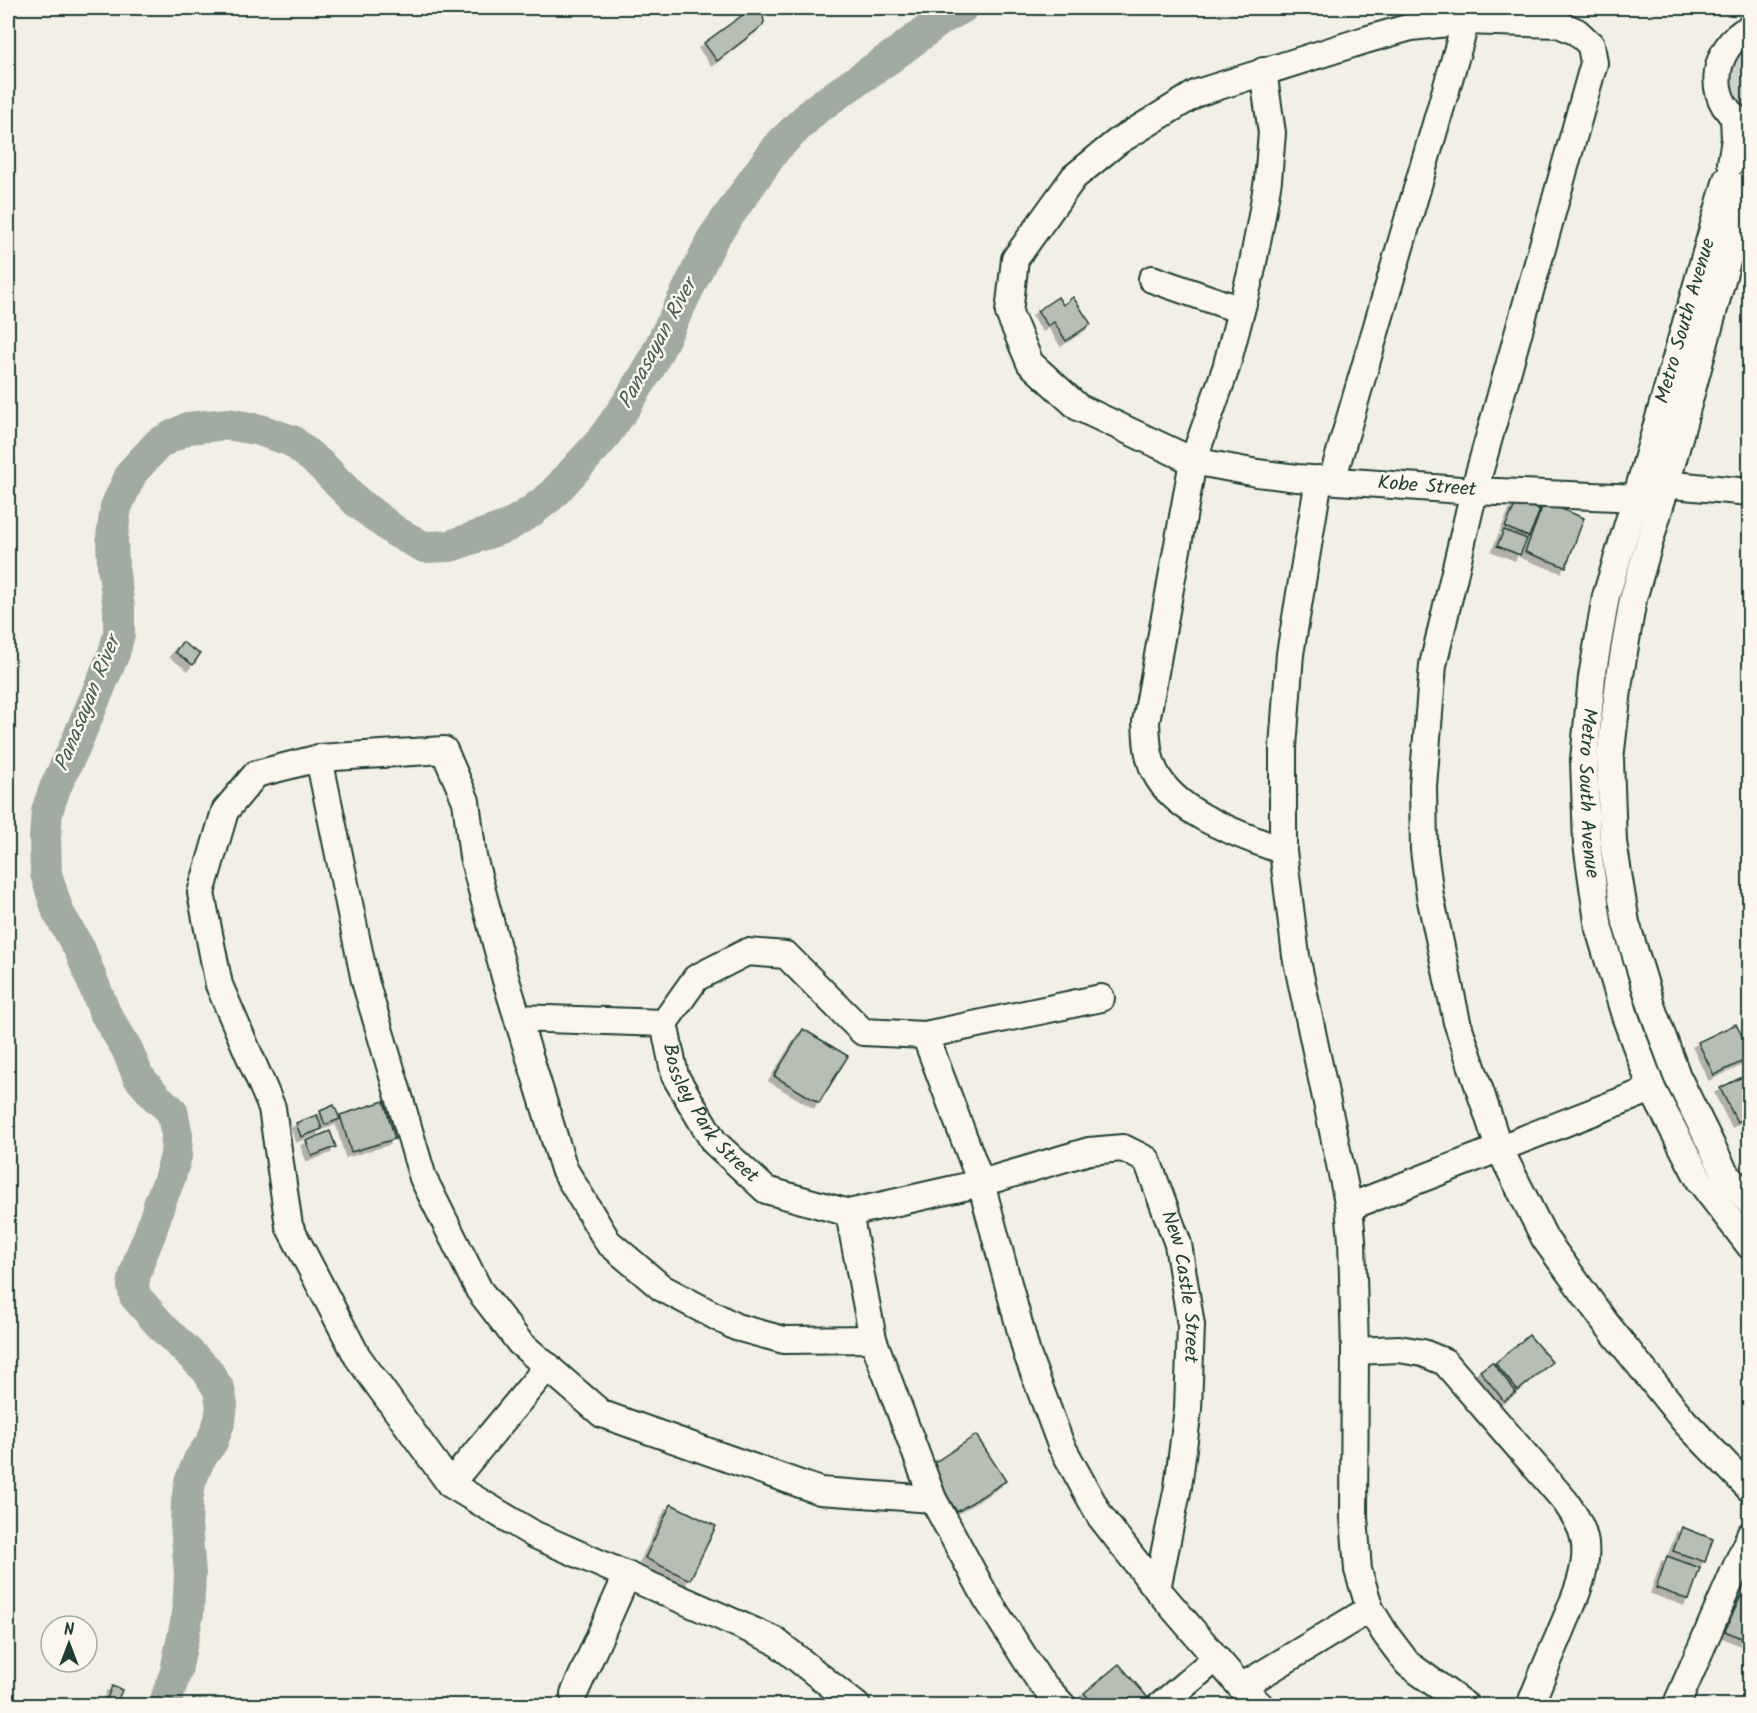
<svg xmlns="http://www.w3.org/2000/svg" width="1757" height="1713" font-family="Kalam,sans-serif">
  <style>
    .green { fill: #cfd2c8; stroke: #77887e; stroke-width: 1.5 }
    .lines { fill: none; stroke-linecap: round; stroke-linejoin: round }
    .river { stroke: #a2aba1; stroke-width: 32 }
    .building { fill: #b7beb3; stroke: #1f3d34; stroke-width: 1.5; filter: url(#shadow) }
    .minor-casing { stroke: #1f3d34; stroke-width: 30 }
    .minor { stroke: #fbf7ec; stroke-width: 26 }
    .labels { text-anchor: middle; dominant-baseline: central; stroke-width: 5; stroke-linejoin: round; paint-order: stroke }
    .street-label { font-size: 20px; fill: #1f3d34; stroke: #fbf7ec }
    .water-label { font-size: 21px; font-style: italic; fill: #465e55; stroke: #fbf7ec }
  </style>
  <defs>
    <filter id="shadow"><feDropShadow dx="-5" dy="5" stdDeviation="0" flood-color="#0004"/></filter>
  </defs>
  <rect width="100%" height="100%" fill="#f2f0e5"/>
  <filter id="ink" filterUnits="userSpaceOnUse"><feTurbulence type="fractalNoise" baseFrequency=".0167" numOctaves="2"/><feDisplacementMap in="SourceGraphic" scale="12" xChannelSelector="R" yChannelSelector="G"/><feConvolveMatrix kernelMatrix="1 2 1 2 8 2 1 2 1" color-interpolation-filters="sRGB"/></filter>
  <g filter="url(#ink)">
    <path class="green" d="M1749,44v70c-24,-21 -27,-50 0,-70z"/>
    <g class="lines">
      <path class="river" d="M164,1706l12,-35 12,-58 2,-39 -4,-49 1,-23 3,-20 9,-22 13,-18 8,-22 2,-15 -3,-15 -12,-20 -44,-42 -28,-32 -2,-10 2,-11 5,-17 10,-24 10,-32 9,-22 7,-24 1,-21 -5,-24 -16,-14 -18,-21 -11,-27 -22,-36 -25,-63 -22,-38 -12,-38 -1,-37 2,-26 8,-23 19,-40 40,-95 5,-19v-26l-6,-41 -1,-30 4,-30 16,-35 27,-29 29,-15 40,-4 32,6 32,11 29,24 36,37 39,30 28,15 26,-1 58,-20 24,-15 19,-15 50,-55 24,-34 25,-40 63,-129 63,-90 40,-39 78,-54 48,-36 20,-11"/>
    </g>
    <g class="building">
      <path d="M751,9l7,1 5,5 1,7 -2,4 -45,35 -13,-18z"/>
      <path d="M1058,297l5,8 10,-8 18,27 -25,17 -12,-19 -6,4 -11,-15z"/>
      <path d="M1517,501l23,9 -11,27 -24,-10z"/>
      <path d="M1544,502l40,16 -18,49 -41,-15z"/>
      <path d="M1504,530l23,9 -7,16 -23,-9z"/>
      <path d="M182,642l18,12 -7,11 -18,-13z"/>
      <path d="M1736,1024l14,28v6l-36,17 -16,-33z"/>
      <path d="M803,1029l45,27 -29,47 -45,-27z"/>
      <path d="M1750,1073v43l-13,6 -17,-34z"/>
      <path d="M384,1101l11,38 -44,13 -11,-37z"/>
      <path d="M334,1105l6,14 -15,6 -5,-14z"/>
      <path d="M317,1115l5,14 -21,8 -5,-14z"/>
      <path d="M330,1131l6,16 -24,9 -6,-15z"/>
      <path d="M1529,1335l23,27 -34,29 -23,-28z"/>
      <path d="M1492,1362l24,30 -12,9 -24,-30z"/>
      <path d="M976,1435l30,46 -49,31 -29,-45z"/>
      <path d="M671,1504l45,22 -26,54 -45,-22z"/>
      <path d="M1682,1527l31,12 -8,23 -32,-11z"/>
      <path d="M1667,1556l33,12 -11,32 -33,-12z"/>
      <path d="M1741,1596l9,3v43l-25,-11z"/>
      <path d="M1119,1664l30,35 -8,7h-46l-11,-13z"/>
      <path d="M112,1686l10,4 -6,15 -10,-4z"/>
    </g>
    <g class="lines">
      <defs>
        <g id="minor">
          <path d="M1750,28c-41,20 -46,80 0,98"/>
          <path d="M1263,71l9,62 -4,47 -7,41 -10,52 -25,95 -33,93 -47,261c1,17 1,34 9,50 21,43 87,63 128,79"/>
          <path d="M1731,163l4,-24 -1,-22"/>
          <path id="s1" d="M1727,179l-86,302 -35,115 -14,81 -8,83 3,84 12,85 26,87 27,73 48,92 50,65"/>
          <path d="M1748,184l-82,301 -33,114 -14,82 -9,78 3,83 13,81 26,85 25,68 47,95 26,32"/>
          <path d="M1152,279l89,31"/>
          <path d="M1319,479l-29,175 -7,93v104l13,105 53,251 3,33 3,111 -1,166 4,53 12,39 16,26 22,29 58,42"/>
          <path d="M1332,480l134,-459"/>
          <path d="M1651,483l99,9"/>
          <path d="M1662,499l-188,-8 -177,-13 -40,-5 -64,-12 -115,-54 -48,-44 -21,-50 6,-54 59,-82 43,-35 80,-49 168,-53 46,-13 55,-6 93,3 18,8 14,13 3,18 -120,428 -41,174 -10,121 1,64 6,46 27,126 42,126 46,91 60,83 80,100 65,67"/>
          <path d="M319,758l46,223 58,197 56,112 41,53 82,71 218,77 113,8"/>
          <path d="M518,1018l146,5"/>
          <path id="s2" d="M664,1023l11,53 39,66 52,48 83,23 132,-30 108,-32 34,-3 24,12 31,84 13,81 -3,84 -10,78 -21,102"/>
          <path d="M664,1023l32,-45 51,-26 39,3 77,77 62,3 176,-37"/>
          <path d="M925,1035l56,148 46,171 34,91 39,71 57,73 84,98 20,19"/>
          <path d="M1349,1207l303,-118"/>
          <path d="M849,1213l24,126 60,160 54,100 52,81 24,26"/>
          <path d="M1355,1351l44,-2 24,4 22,9 120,139c8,12 16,23 19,37 7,31 -14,70 -25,98 -10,23 -20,46 -29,70"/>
          <path d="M450,1484l98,-118"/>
          <path d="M1241,1687l129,-78"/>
          <path d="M574,1694l53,-119"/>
          <path d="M857,1706l-83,-66 -239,-105 -85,-51 -93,-128 -68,-130 -17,-118 -53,-123 -18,-92 24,-82 31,-37 63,-16 125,-8 22,51 7,56 32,120 59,192 44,73 54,46 74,39 48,13 89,-1"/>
          <path d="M1160,1706l56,-48"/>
          <path d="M1676,1706l74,-171"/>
        </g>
      </defs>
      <use href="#minor" class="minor-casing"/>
      <use href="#minor" class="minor"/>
    </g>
  </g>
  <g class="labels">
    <g class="street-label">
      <text transform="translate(1686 321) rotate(-74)">Metro South Avenue</text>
      <text transform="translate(1427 487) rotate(4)">Kobe Street</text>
      <text stroke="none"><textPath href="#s1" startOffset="633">Metro South Avenue</textPath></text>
      <text stroke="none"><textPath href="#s2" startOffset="104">Bossley Park Street</textPath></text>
      <text stroke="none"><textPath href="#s2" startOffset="729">New Castle Street</textPath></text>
    </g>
    <g class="water-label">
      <text transform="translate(658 344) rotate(-62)">Panasayan River</text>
      <text transform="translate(88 704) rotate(-68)">Panasayan River</text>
    </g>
  </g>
  <rect width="1757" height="1713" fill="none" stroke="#fbf7ec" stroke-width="30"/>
  <rect x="15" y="15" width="1727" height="1683" fill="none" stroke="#1f3d34" stroke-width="2" filter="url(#ink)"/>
  <g transform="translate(69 1644)"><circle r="28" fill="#fbf7ec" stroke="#a3ada2" stroke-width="1.5"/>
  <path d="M0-4.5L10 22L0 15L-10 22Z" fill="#1f3d34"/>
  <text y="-9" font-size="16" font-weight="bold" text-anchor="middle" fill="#1f3d34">N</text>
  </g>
</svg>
